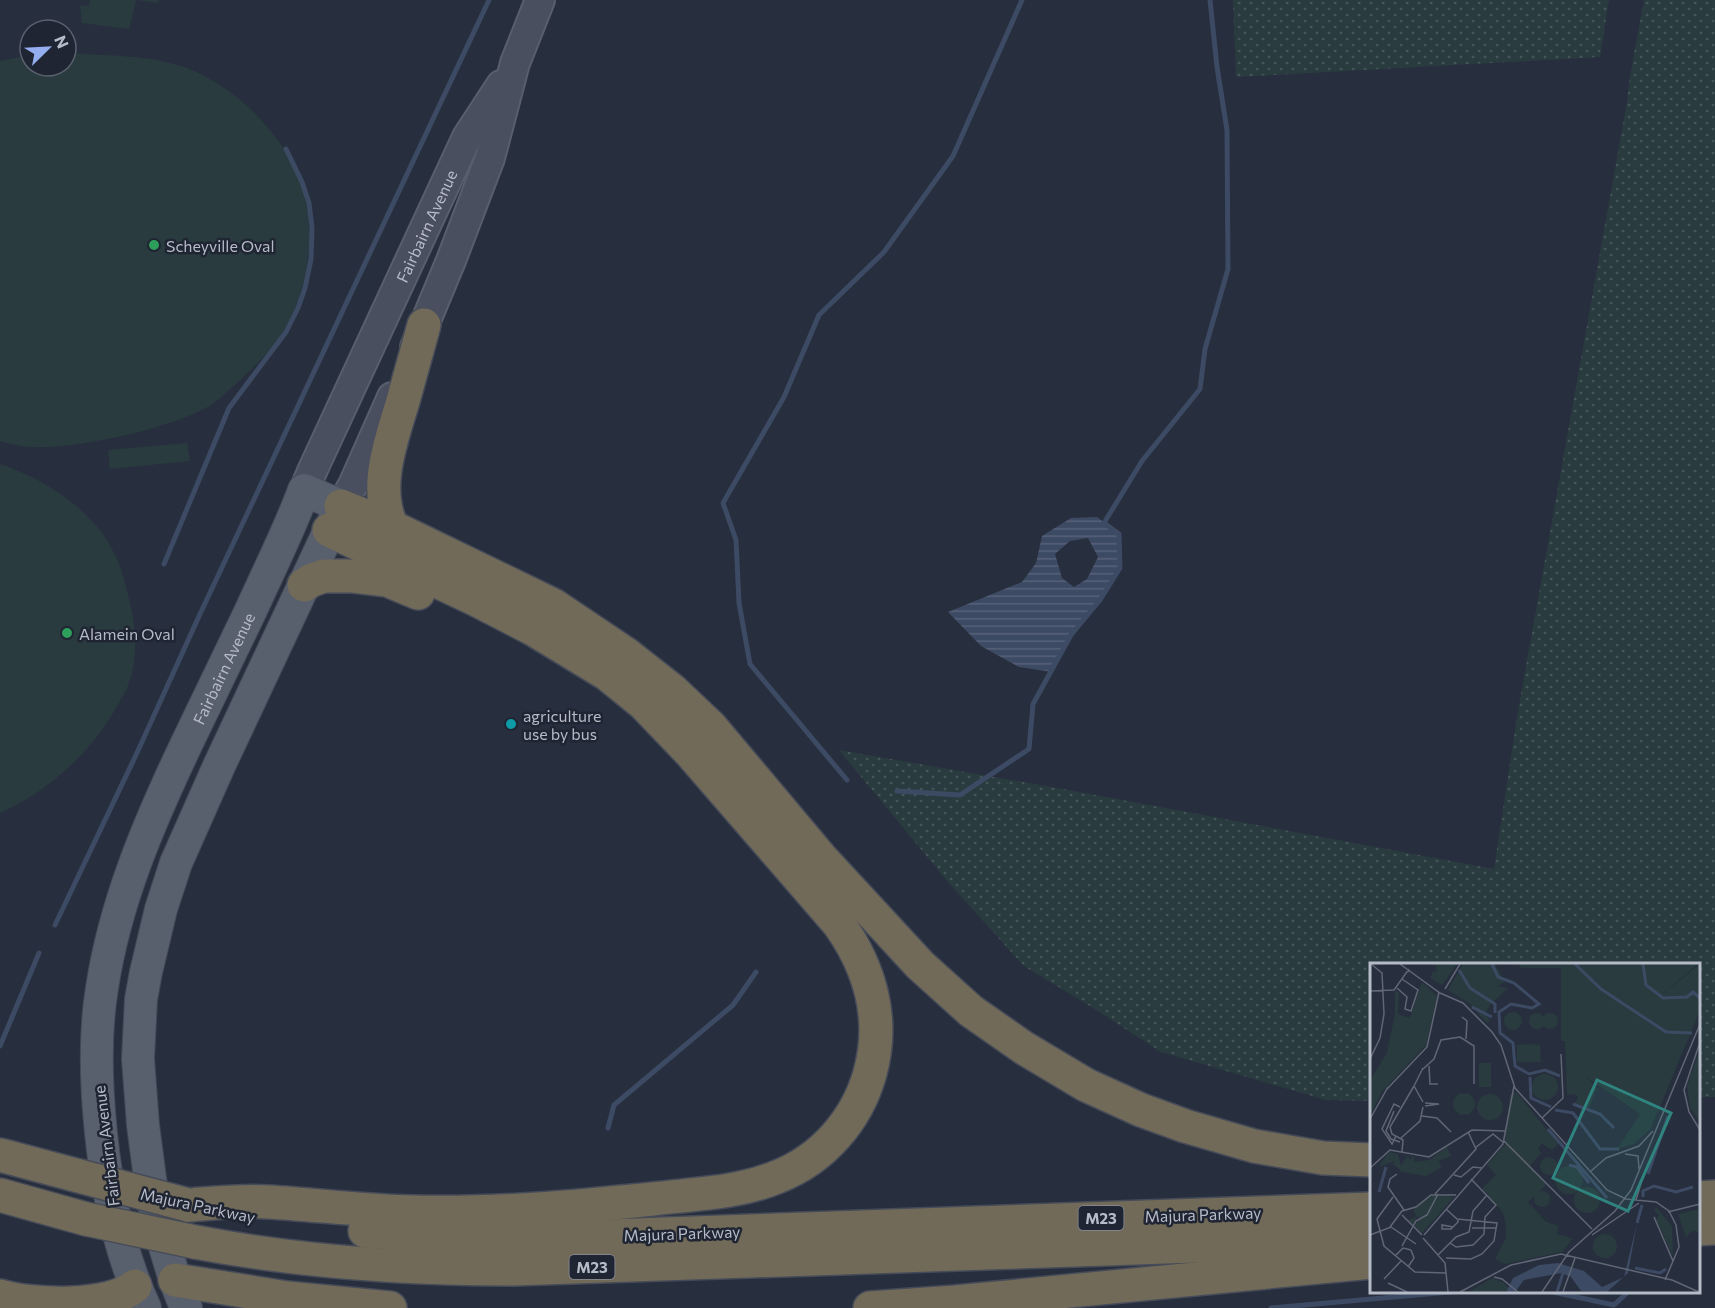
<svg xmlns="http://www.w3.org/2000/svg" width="1715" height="1308" font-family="Commissioner,sans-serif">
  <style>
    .grass { fill: url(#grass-dots) }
    .pitch { fill: #293b3f }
    .water { fill: url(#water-rules); fill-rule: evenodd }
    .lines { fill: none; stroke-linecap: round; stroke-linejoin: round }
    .stream { stroke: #3d4a64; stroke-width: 5 }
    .secondary-casing { stroke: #585e6b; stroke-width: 32 }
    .primary-casing { stroke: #434956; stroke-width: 34 }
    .motorway-casing { stroke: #454b58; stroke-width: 36 }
    .secondary { stroke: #494f5f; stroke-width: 28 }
    .primary { stroke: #585f6d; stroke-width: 32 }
    .motorway { stroke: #726a58; stroke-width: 33 }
    .motorway-bridge-casing { stroke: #454b58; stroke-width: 36; stroke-linecap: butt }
    .motorway-bridge { stroke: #726a58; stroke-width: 33 }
    .leisure-dot { fill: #2e9e5b; stroke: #1f2532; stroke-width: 2 }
    .culture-dot { fill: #0f9aa8; stroke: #1f2532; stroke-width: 2 }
    .labels { text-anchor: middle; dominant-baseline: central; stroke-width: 5; stroke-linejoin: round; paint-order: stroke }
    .shield { fill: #1f2532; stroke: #898e9b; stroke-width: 1.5 }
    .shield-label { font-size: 15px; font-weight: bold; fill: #b6bbc8 }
    .street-label { font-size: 16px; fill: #b6bbc8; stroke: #1f2532 }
    .poi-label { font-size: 16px; fill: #b6bbc8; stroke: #1f2532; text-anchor: start }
    .inset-river { fill: none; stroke: #3d4a64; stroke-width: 3 }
    .inset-road { fill: none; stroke: #606675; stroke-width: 1.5 }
    .view { fill: #308480; fill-opacity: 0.15; stroke: #308480; stroke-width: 3 }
    .inset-edge { fill: none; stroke: #b6bbc8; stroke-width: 3 }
  </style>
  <defs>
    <pattern id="grass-dots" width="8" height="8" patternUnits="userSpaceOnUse" patternTransform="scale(1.5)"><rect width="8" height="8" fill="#293b3f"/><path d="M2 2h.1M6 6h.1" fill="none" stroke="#465559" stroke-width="1.8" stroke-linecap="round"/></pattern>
    <pattern id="water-rules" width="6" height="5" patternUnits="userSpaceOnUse" patternTransform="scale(1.5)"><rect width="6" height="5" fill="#3d4a64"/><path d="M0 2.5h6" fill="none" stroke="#576279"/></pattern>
  </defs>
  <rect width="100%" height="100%" fill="#272e3d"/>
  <g class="grass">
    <path d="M1233,0h376l-9,57 -364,20z"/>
    <path d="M1644,0h71v1097h-16l-1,-133h-326l-1,137 -45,-1 -165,-48 -68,-44 -69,-42 -77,-85 -108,-131 224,39 431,80 24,-158 109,-609 3,-26z"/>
  </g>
  <g class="pitch">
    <path d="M90,0h68v3l-22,-3 -7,29 -47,-6 -2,-17h9z"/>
    <path d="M66,53c40,3 83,1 121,15 28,11 54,30 74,52 15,17 30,35 38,57 19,51 11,116 -20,161 -11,16 -26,30 -40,43 -9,8 -18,17 -28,24 -6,4 -14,7 -20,10 -27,11 -55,18 -83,24 -35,6 -73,14 -108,2v-380l30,-6v11h36z"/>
    <path d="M187,443l3,18 -80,8 -2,-19z"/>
    <path d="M0,464c45,15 94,46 115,91 7,15 11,31 15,48 6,26 8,55 -1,80 -2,7 -7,14 -11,21 -25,47 -69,87 -118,109z"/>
  </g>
  <path class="water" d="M1097,517l22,17 1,34 -20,32 -29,35 -19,37 -33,-5 -38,-21 -33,-34 74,-30 14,-19 6,-27 29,-18zM1088,538l10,19 -11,22 -13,8 -12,-9 -7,-24 15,-13z"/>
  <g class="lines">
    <g class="stream">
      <path d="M164,564l65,-156 57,-76 12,-24 7,-20 6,-29 1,-31 -3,-25 -7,-21 -16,-33"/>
      <path d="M847,780l-97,-116 -11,-61 -3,-63 -13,-37 61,-106 35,-82 65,-63 69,-96 69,-156"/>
      <path d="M897,791l63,4 69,-46 4,-45 38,-69 29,-35 20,-32 -1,-34 -15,-11 38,-62 58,-72 5,-40 23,-80 -1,-139 -10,-63 -7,-67"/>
      <path d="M55,925l81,-170 64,-141 289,-614"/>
      <path d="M0,1046l39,-93"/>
      <path d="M608,1128l6,-23 119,-100 23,-33"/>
      <path d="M1553,1292l61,13 14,-13"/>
      <path d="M1271,1308l179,-16"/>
    </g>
    <defs>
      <g id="secondary">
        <path d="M415,347l37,-89 38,-100 25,-95 25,-63"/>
        <path id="s1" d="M304,490l10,-23 153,-330 34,-52"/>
        <path d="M341,506l12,-21 39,-88"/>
      </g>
      <g id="primary">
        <path id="s2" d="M145,1308c-25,-55 -38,-115 -44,-175 -5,-48 -7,-97 1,-145 13,-86 47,-165 84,-243 22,-45 43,-90 65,-135 18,-40 38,-79 53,-120l37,16 -122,260 -43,97 -15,46 -15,63 -5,27 -3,60 5,66 10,76 12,46 10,33 11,28"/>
      </g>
      <g id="motorway">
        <path d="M341,506l51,21 161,78 73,49 47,37 38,36 111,132 98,106 51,46 53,37 62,37 55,25 44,16 69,20 69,12 49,2"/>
        <path d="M392,527c-19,-39 -1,-86 11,-126 7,-25 14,-50 21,-76"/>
        <path d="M304,585l8,-5 12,-4h29l34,4 31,13"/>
        <path d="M0,1155l79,21"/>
        <path d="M0,1195l86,24"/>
        <path d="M1698,1198l17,-1"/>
        <path d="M188,1205c27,-2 54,-5 81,-3 48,3 96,9 145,10 80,2 160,-5 239,-13 41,-5 86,-6 124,-22 46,-18 80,-57 93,-104 15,-54 0,-105 -31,-149l-149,-172 -46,-48 -37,-30 -74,-45 -56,-29 -148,-70"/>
        <path d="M1698,1229l17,-1"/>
        <path d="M365,1231l81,6h133l793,-28"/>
        <path d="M195,1242c105,20 211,27 319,27l858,-29"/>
        <path d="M175,1280l112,18 103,10"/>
        <path d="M0,1296c34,10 110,12 135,-10"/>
        <path d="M870,1308l85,-6 417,-40"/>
      </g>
    </defs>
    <use href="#secondary" class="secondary-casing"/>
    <use href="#primary" class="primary-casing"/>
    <use href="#motorway" class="motorway-casing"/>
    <use href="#secondary" class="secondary"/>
    <use href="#primary" class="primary"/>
    <use href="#motorway" class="motorway"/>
    <defs>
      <g id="motorway-bridge">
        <path d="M79,1176l109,29"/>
        <path d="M86,1219l109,23"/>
      </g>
    </defs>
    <use href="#motorway-bridge" class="motorway-bridge-casing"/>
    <use href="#motorway-bridge" class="motorway-bridge"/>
  </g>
  <g class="leisure-dot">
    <circle cx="154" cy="245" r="6"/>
    <circle cx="67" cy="633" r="6"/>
  </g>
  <circle class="culture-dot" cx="511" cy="724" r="6"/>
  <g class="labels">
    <g class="shield">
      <rect x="1078.5" y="1206" width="45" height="24" rx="4.5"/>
      <rect x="569.5" y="1255" width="45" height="24" rx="4.5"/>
    </g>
    <g class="shield-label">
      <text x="1101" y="1218">M23</text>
      <text x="592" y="1267">M23</text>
    </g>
    <g class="street-label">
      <text stroke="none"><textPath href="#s1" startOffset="291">Fairbairn Avenue</textPath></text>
      <text stroke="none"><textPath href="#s2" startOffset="670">Fairbairn Avenue</textPath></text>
      <text transform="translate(106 1146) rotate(-97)">Fairbairn Avenue</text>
      <text transform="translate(198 1205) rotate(12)">Majura Parkway</text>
      <text transform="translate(1203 1214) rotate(-2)">Majura Parkway</text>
      <text transform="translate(682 1233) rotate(-2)">Majura Parkway</text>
    </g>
    <g class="poi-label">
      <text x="166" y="245">Scheyville Oval</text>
      <text x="79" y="633">Alamein Oval</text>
      <text x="523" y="715">agriculture<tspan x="523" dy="18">use by bus</tspan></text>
    </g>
  </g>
  <g transform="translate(1370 963)">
    <rect width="330" height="330" fill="#272e3d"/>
    <path d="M148,1h136v29l5,4 41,-33v45l-5,14 -45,107 -16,14 -17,5 23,-35 -54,-37 11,11 -8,21 -14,-6 3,-6 -4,-3 -7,1 -2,-54h-4v-73h-40zM330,86v73l-10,-14 -3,-22zM146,129l33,40 -11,17 3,4 -12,14 -24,-26 5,-46zM83 141a11 11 0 1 1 22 0a11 11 0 1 1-22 0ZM136,180l41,41 -19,18 18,20 12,4 -1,8 15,5 -10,13 -57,12 -10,-5 11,-21v-15l-4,-12 -20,-22 14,-14 -9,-10zM330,246v24l-7,-3 -7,7 -8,-23z" fill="#293b3f"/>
    <path d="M65,1h22l-15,21 -12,-7 3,-7 4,1zM93,1h32l10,18 -8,4 11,2 -18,17 -5,9 5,6 -3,3 -18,-20 -21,-13zM52,19l15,14 -11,49 -44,47 -12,23v-35l17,-27 8,-40v-23l4,2 -1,22 12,4zM164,152l25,28 -7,7 -18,-11 -4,-11zM77,184l4,9 -13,5 4,6 -16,9 -24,-4 -9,-8 2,-3 -17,6 11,-15 9,2 3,11 7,-10 2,5 2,-4 10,2 -8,-1v5l15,-2zM160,241l16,18 12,4 -1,8 15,5 -10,13 -5,-1 2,-7 -36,-34v-4l6,5zM286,244l16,19 1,30 -17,-36 3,-5 -5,-4zM148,265l16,8v5l-27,-2 4,-10 2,5z" fill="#293b3f"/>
    <path d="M284,1h44l-39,33 -5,-4zM123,315l11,5 7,9h-43z" fill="#293b3f"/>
    <path d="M61,232l23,2 -32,36 -8,-7 9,-9 -7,1 -2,8 -6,-6 9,-3 -4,-7z" fill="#293b3f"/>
    <path d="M134 58a9 9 0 1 1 18 0a9 9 0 1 1-18 0ZM172 58a8 8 0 1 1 16 0a8 8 0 1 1-16 0ZM159 58a8 8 0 1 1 16 0a8 8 0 1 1-16 0ZM159,81l11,1 1,17h-24v-17zM109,100h12v24h-12zM162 124a13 13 0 1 1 26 0a13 13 0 1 1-26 0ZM107 144a13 13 0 1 1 26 0a13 13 0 1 1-26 0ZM170 203a9 9 0 1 1 18 0a9 9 0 1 1-18 0ZM185 217a14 14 0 1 1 28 0a14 14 0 1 1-28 0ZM204 237a13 13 0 1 1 26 0a13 13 0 1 1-26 0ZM164 236a8 8 0 1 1 16 0a8 8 0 1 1-16 0ZM223 283a12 12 0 1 1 24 0a12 12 0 1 1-24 0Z" fill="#293b3f"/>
    <path d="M267,260l-9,50 -21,19 -26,-1 -10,-14 -10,-4 -37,7 -9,12h-9l7,-14 26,-13 19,-2 26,8 18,16 22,-10z" fill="#3d4a64"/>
    <path class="inset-river" d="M122,1l6,13 16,6 25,21 -7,4 -21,-4 -12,8 1,21 13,10 2,23 14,8 16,-4 15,6M205,1l26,25 65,43 26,1M273,1l3,21 17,13 24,-1 6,-5 7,6M89,7l11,18 25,16v9M102,44l20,10M160,114l1,21 20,9M203,141l27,10 14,14M185,147l18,3 27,36h19M178,166l59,69M199,202l8,2 12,16M278,211l20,-58M9,229l7,-25M273,234v-6l11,-5 22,6 17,-5M267,260l5,-18M265,305l25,5 6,-4M187,329l6,-19"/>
    <path class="inset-road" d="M30,1l40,29 23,10 29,29 9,13 14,43 92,102 19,9 30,3 13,9 7,14 3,22 -14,33M27,25l10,9 -2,12 6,2 7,-21 -16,-11M75,26l15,-25M0,28l24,-1 15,-21M92,54l5,4 -1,18M330,79l-16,48 5,22 11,18M0,96l10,-21 4,-24 -2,-41 -11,-9M59,103l1,18h8M53,106l11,-10 7,-19 19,-3 14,9v38M44,123l9,-18M44,123l9,16M17,126l40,-42 12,-55M55,140l14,1 -14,2M24,148l-8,20 5,8 9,3M52,153l15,2 14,14M172,155l21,-20 -2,-44M0,156l18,-32M26,173l-4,8 -10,-15 12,-25 6,3M31,175l19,-17 3,-14M134,178l88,88M105,185l18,-14 11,9M32,189l1,-12 -11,-6 -2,-7 24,-41M255,191l13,2 1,13M0,205l20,-18 39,7 43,-27 34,1M221,208l15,-13 33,-12 14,-15M27,211l-7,5 -2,8 16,23M84,212l7,2 12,-10 9,1M65,231l41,-45 -8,-17M23,234l-16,22 7,27 31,26 31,1M266,237l6,-20M298,249l32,-8M32,252l20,20M284,254l19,44M20,264l12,-16 14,-4 15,-12h25M83,264l-11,-2v4h9l7,-7v-3M102,265h24M0,272l21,-8 25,17M54,272l79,-91 11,-58M222,272l47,-32M53,275l22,25 3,29M80,280l6,4 17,-2 11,-11 1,-17 11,-12 -25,-26M32,283l14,-25 11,-6 11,-21M68,292l18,-18 13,-5 4,-21 14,-16M25,293l8,-8 8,2M76,295l25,1 11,-5 12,-13 3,-18 -40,-4 -11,-10M38,304l6,-9 -3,-8M124,314l8,2 16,13M14,316l17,-18M18,320l19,9M90,329l51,-27 50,-11 111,26 27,12M172,329l27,-40 46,-41 16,-21 69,-166M193,329l12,-34"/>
    <path class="view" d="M227,117l74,33 -43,98 -75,-33z"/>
    <rect width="330" height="330" class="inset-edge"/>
  </g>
  <g transform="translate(48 48) rotate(66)"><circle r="28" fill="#1f2532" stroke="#5b616e" stroke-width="1.5"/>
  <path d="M0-4.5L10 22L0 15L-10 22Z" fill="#94aeef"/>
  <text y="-9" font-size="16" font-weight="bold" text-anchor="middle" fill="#b6bbc8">N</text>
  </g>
</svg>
